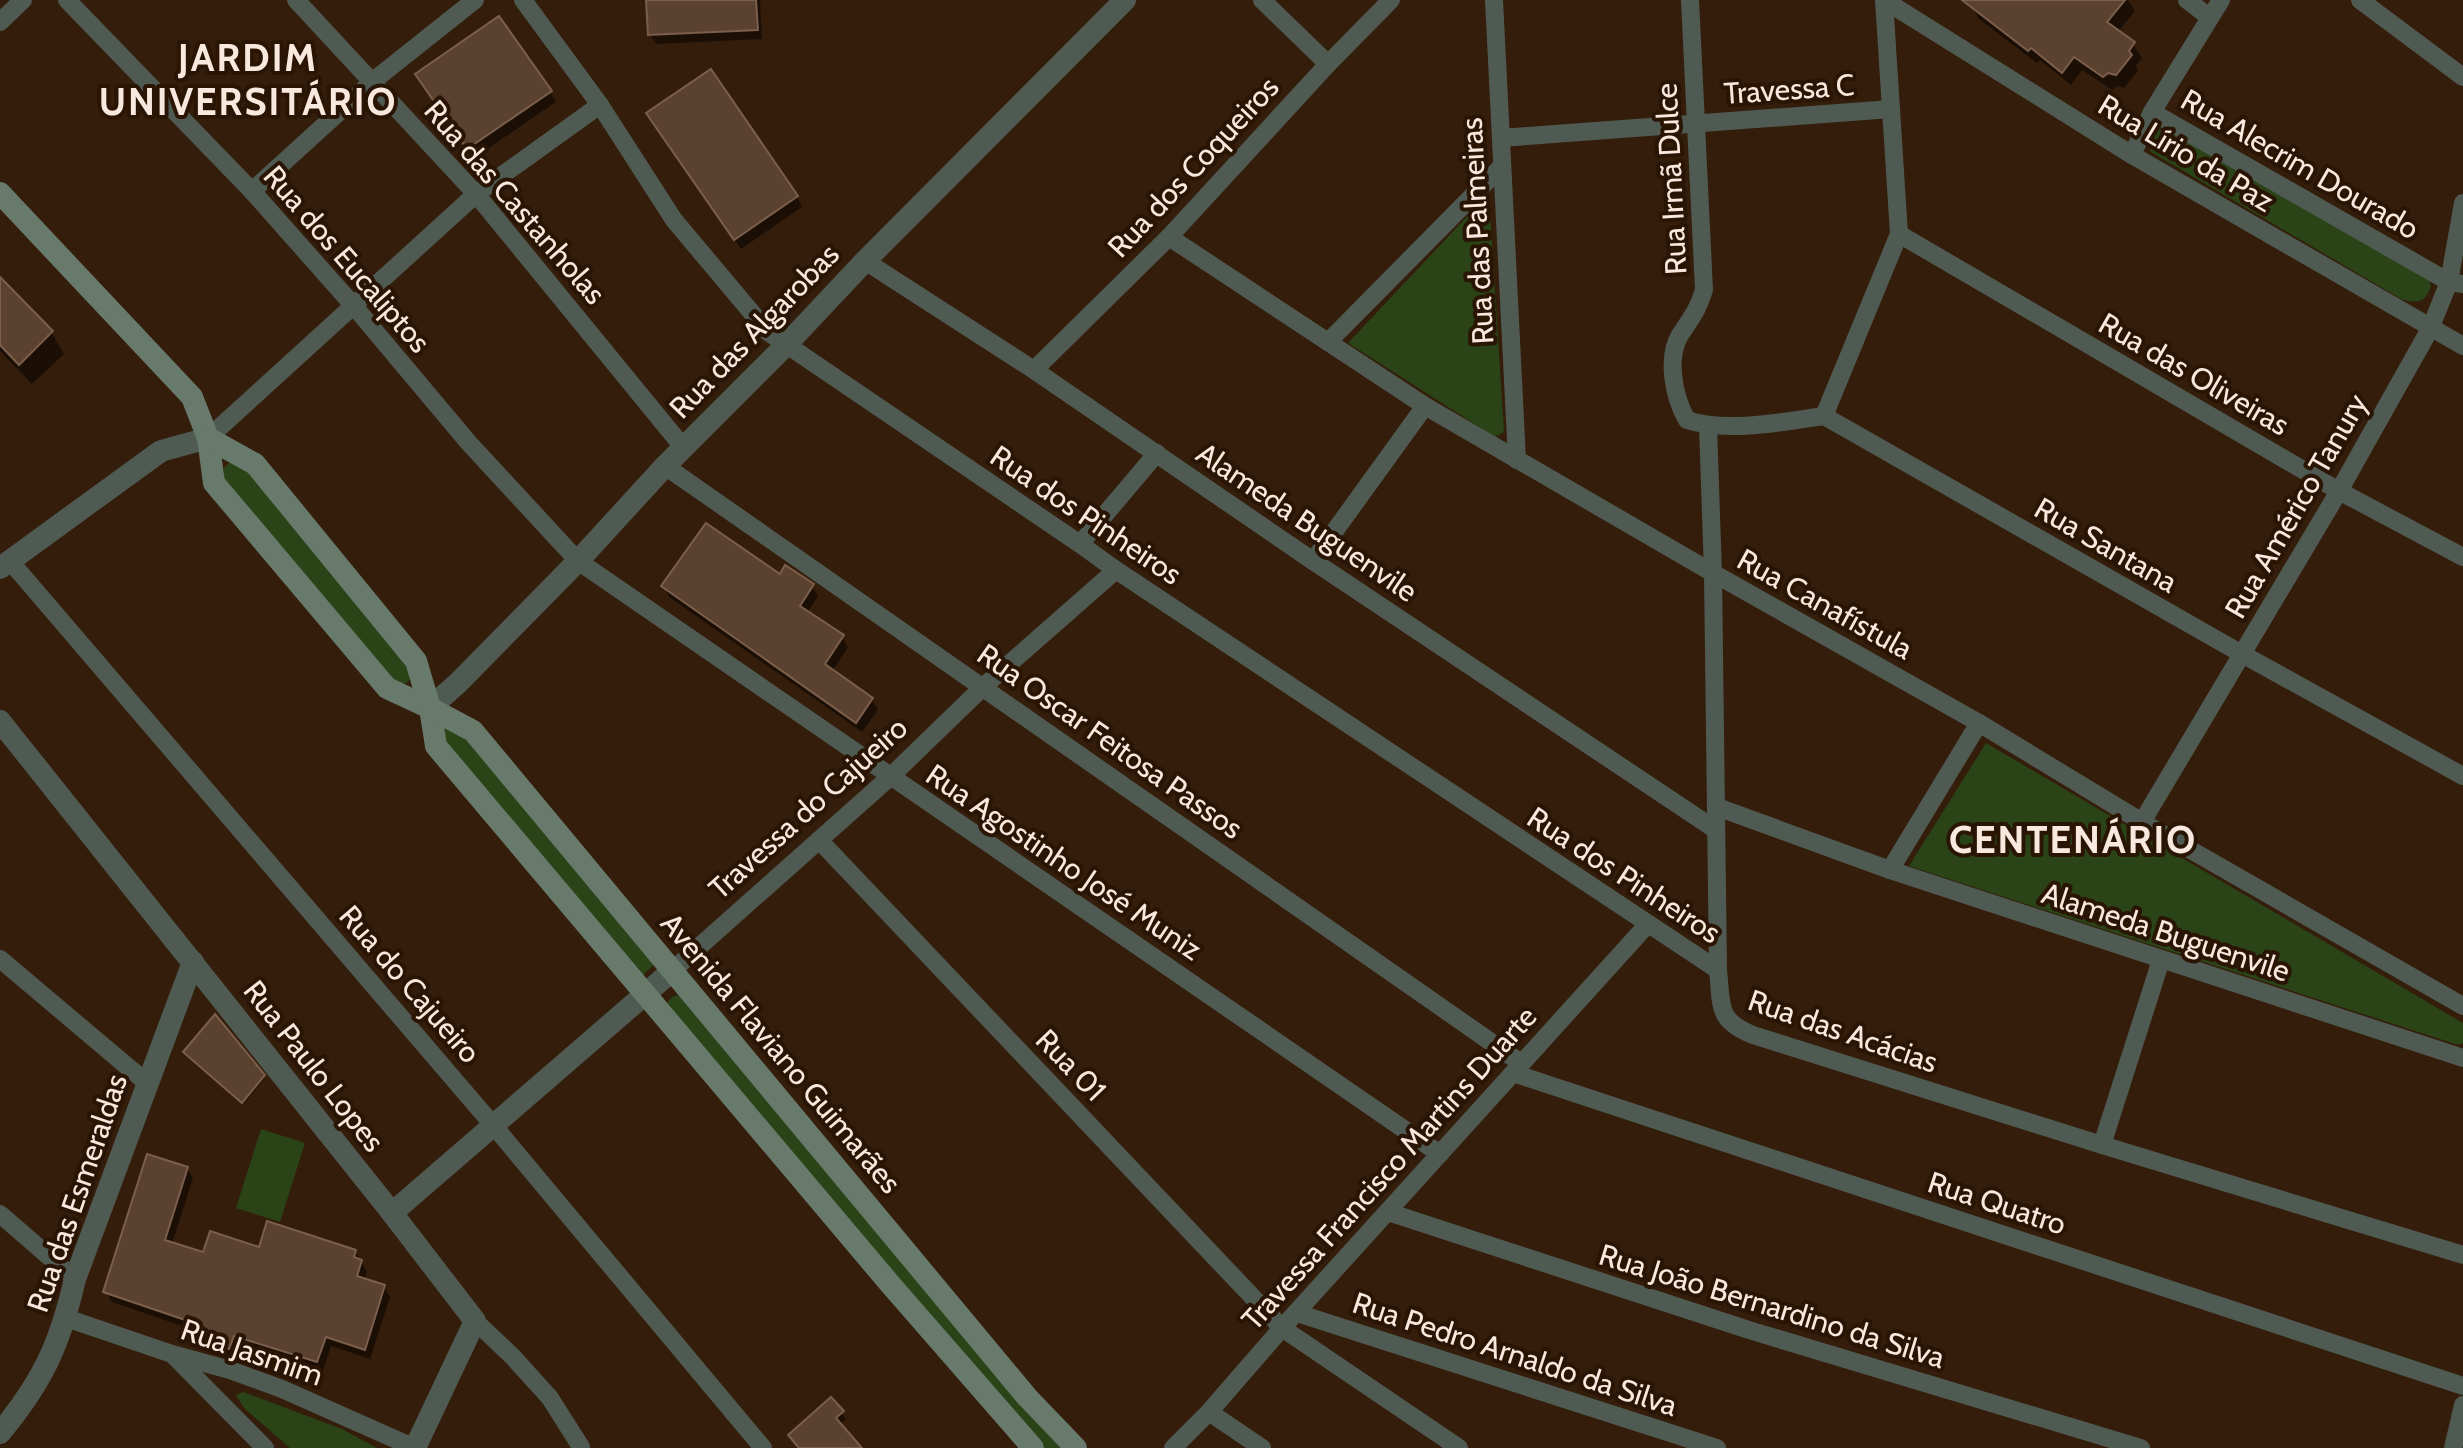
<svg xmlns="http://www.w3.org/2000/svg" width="2463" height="1448" font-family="Cabin,sans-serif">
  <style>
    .green { fill: #2a4317 }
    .shadow { fill: #0007 }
    .building { fill: #5b412f; stroke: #7b5f4c; stroke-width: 2 }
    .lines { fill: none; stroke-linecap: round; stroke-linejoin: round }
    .minor { stroke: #4f5b52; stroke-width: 18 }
    .tertiary { stroke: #4f5b52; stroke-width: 22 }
    .secondary { stroke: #677a6b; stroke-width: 22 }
    .labels { text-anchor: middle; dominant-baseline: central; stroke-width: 8; stroke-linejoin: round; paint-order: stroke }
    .street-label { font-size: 30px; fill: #f9e8dd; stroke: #2a1403 }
    .district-label { font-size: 38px; font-weight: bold; letter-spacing: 2px; fill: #f9e8dd; stroke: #2a1403 }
  </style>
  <rect width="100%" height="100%" fill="#341d0b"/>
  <g class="green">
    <path d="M2158,129l11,2 260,148 2,8c-7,16 -12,16 -28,13l-252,-148c-3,-10 -2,-16 7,-23z"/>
    <path d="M1477,206l13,6 14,220 -9,5 -147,-94z"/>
    <path d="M230,462h12l173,209 -7,11 -13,6 -173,-206 2,-14z"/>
    <path d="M442,728h20l194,235 -13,12 -203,-227z"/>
    <path d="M1986,743l477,280v20l-5,2 -549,-179z"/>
    <path d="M682,994l391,454h-37l-370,-444 6,-7z"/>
    <path d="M261,1129l44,14 -25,79 -44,-14z"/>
    <path d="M243,1392l99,37 35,19h-87l-46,-40 -8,-13z"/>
  </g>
  <g class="shadow">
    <path d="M648,0h112l2,39 -106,5 -6,-10z"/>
    <path d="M1975,0h153l7,11 -17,21 15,12 9,14 -6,8 2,5 -14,17 -7,-2 -5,4 -30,-20 -11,15 -31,-25 -3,3 -58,-44 -8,-14z"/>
    <path d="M423,85l127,7 6,10 -82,56z"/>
    <path d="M655,124l142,73 5,10 -61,42z"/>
    <path d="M0,280l52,53 12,21 -32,30 -32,-33z"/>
    <path d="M780,577l32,9 6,10 -11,17 35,24 6,10 -16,25 40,27 6,11 -16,22 -193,-135 -5,-11z"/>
    <path d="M187,1054l76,23 1,2 -20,25z"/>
    <path d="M187,1168l6,10 -21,66 32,11 56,-6 95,2 12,21 -3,9 20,6 6,10 -20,62 -39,-13 -8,25 -84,-26 -4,13 -40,-12 -6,-11 2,-6 -79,-27 -6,-10z"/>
    <path d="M831,1400l15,19 -7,6 21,23h-60z"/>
  </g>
  <g class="building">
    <path d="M646,0h110l2,30 -110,5z"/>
    <path d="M1962,0h163l-18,22 28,20 -6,9 3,4 -16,20 -8,-2 -5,4 -29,-20 -12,16 -31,-25 -3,3z"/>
    <path d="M499,16l53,75 -85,58 -52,-75z"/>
    <path d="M711,69l87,127 -64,44 -88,-127z"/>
    <path d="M0,277l53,54 -34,34 -19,-20z"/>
    <path d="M706,523l74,51 5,-9 29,19 -14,22 44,29 -19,29 48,34 -17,25 -195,-137z"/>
    <path d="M215,1014l50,61 -23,28 -59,-51z"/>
    <path d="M147,1154l41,13 -23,73 38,12 7,-21 49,16 8,-26 89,29 -2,7 8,3 -5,16 28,9 -20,65 -39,-13 -9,25 -83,-26 -5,13 -42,-13 4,-14 -88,-30z"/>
    <path d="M831,1397l13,14 -8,7 26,30h-63l-11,-13z"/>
  </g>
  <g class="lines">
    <g class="minor">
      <path d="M67,0l185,191 101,114 115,137 110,119 862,593"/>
      <path d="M296,0l180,194 207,253"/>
      <path d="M523,0l77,105 74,115 94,112 312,212 36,26 602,400"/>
      <path d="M1262,0l66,64"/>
      <path d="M1494,0l23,460"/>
      <path d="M1690,0l14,290c-6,20 -13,28 -24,45 -14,23 -6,63 7,85 40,13 95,2 137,-4l418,238 221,122"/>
      <path d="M1884,0l248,155 331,191"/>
      <path d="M2187,0l22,17"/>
      <path d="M2360,0l103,77"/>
      <path d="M0,22l23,-22"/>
      <path d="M2152,112l297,170 14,2"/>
      <path d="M1501,138l390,-29"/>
      <path d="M2132,155l20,-43 69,-112"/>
      <path d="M252,191l121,-110 102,-81"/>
      <path d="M1899,234l440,257 124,66"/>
      <path d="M1169,237l256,169 288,167 266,150 163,99 321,184"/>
      <path d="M865,261l169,109 279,191 403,269"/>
      <path d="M1328,342l174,-176"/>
      <path d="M1034,370l135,-133 159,-173 63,-64"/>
      <path d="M1824,416l75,-182 -15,-234"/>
      <path d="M1708,426l5,147 5,397c4,36 -2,50 35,65l349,110 361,110"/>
      <path d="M208,438l268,-244 124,-89"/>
      <path d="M665,466l856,597"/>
      <path d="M1080,544l77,-91"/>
      <path d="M10,561l483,564 270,323"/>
      <path d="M1313,561l112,-155"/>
      <path d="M1717,807l173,63 573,188"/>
      <path d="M2142,822l197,-331 91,-162 19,-47 14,-79"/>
      <path d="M819,840l463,488 177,120"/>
      <path d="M1890,870l89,-147"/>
      <path d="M0,959l147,124"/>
      <path d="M673,970l217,-193 94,-91 132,-116"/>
      <path d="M1513,1073l950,313"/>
      <path d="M2102,1145l59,-185"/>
      <path d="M1388,1212l361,118 392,118"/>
      <path d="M0,1214l75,65"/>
      <path d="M1297,1313l420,135"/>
      <path d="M66,1318l106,36 58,16 52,19 133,59"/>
      <path d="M475,1321l38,36 37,41 31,49"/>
      <path d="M174,1356l91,92"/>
      <path d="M1209,1412l53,36"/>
      <path d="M1173,1448l36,-36 73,-84 365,-403"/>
      <path d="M2453,1448l10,-43"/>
    </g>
    <g class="tertiary">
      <path d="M0,568l161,-117 47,-13"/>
      <path d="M430,708l29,-26 119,-121 87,-95 121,-121 79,-84 260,-261"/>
      <path d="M0,721l392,492 83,108 -60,127"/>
      <path d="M392,1213l281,-243"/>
      <path d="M0,1433c43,-52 60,-89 75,-154l118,-317"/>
    </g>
    <g class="secondary">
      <path d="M0,193l192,204 16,41 6,45 173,205 43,20 6,38 454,538 143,164"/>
      <path d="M208,438l47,26 161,197 14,47 43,23 554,666 49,51"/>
    </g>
  </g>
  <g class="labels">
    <g class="street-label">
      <text transform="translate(1789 89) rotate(-4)">Travessa C</text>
      <text transform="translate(2186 153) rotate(31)">Rua Lírio da Paz</text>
      <text transform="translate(2300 164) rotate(30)">Rua Alecrim Dourado</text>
      <text transform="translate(1193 167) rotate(-47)">Rua dos Coqueiros</text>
      <text transform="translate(1671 179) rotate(-93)">Rua Irmã Dulce</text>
      <text transform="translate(515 202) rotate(49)">Rua das Castanholas</text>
      <text transform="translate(1477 231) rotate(-93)">Rua das Palmeiras</text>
      <text transform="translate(347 259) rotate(49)">Rua dos Eucaliptos</text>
      <text transform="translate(754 331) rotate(-46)">Rua das Algarobas</text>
      <text transform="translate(2194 374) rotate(30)">Rua das Oliveiras</text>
      <text transform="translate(2296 506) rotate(-60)">Rua Américo Tanury</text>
      <text transform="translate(1086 515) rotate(34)">Rua dos Pinheiros</text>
      <text transform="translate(1307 522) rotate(34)">Alameda Buguenvile</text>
      <text transform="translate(2106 545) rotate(30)">Rua Santana</text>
      <text transform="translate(1825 604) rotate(29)">Rua Canafístula</text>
      <text transform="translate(1110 741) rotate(35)">Rua Oscar Feitosa Passos</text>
      <text transform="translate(808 808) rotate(-42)">Travessa do Cajueiro</text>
      <text transform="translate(1064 862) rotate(34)">Rua Agostinho José Muniz</text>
      <text transform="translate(1624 875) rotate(33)">Rua dos Pinheiros</text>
      <text transform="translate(2166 932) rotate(18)">Alameda Buguenvile</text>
      <text transform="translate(410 984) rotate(49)">Rua do Cajueiro</text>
      <text transform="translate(1843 1031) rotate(19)">Rua das Acácias</text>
      <text transform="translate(781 1053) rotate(50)">Avenida Flaviano Guimarães</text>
      <text transform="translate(1071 1065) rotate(46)">Rua 01</text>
      <text transform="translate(314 1066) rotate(52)">Rua Paulo Lopes</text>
      <text transform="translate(1389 1168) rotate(-48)">Travessa Francisco Martins Duarte</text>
      <text transform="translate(77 1193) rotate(-71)">Rua das Esmeraldas</text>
      <text transform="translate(1997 1203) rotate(18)">Rua Quatro</text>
      <text transform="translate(1772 1306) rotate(17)">Rua João Bernardino da Silva</text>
      <text transform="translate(252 1352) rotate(19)">Rua Jasmim</text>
      <text transform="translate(1515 1354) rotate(18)">Rua Pedro Arnaldo da Silva</text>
    </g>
    <g class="district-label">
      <text x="248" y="57">JARDIM<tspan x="248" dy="44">UNIVERSITÁRIO</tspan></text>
      <text x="2073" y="839">CENTENÁRIO</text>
    </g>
  </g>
</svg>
